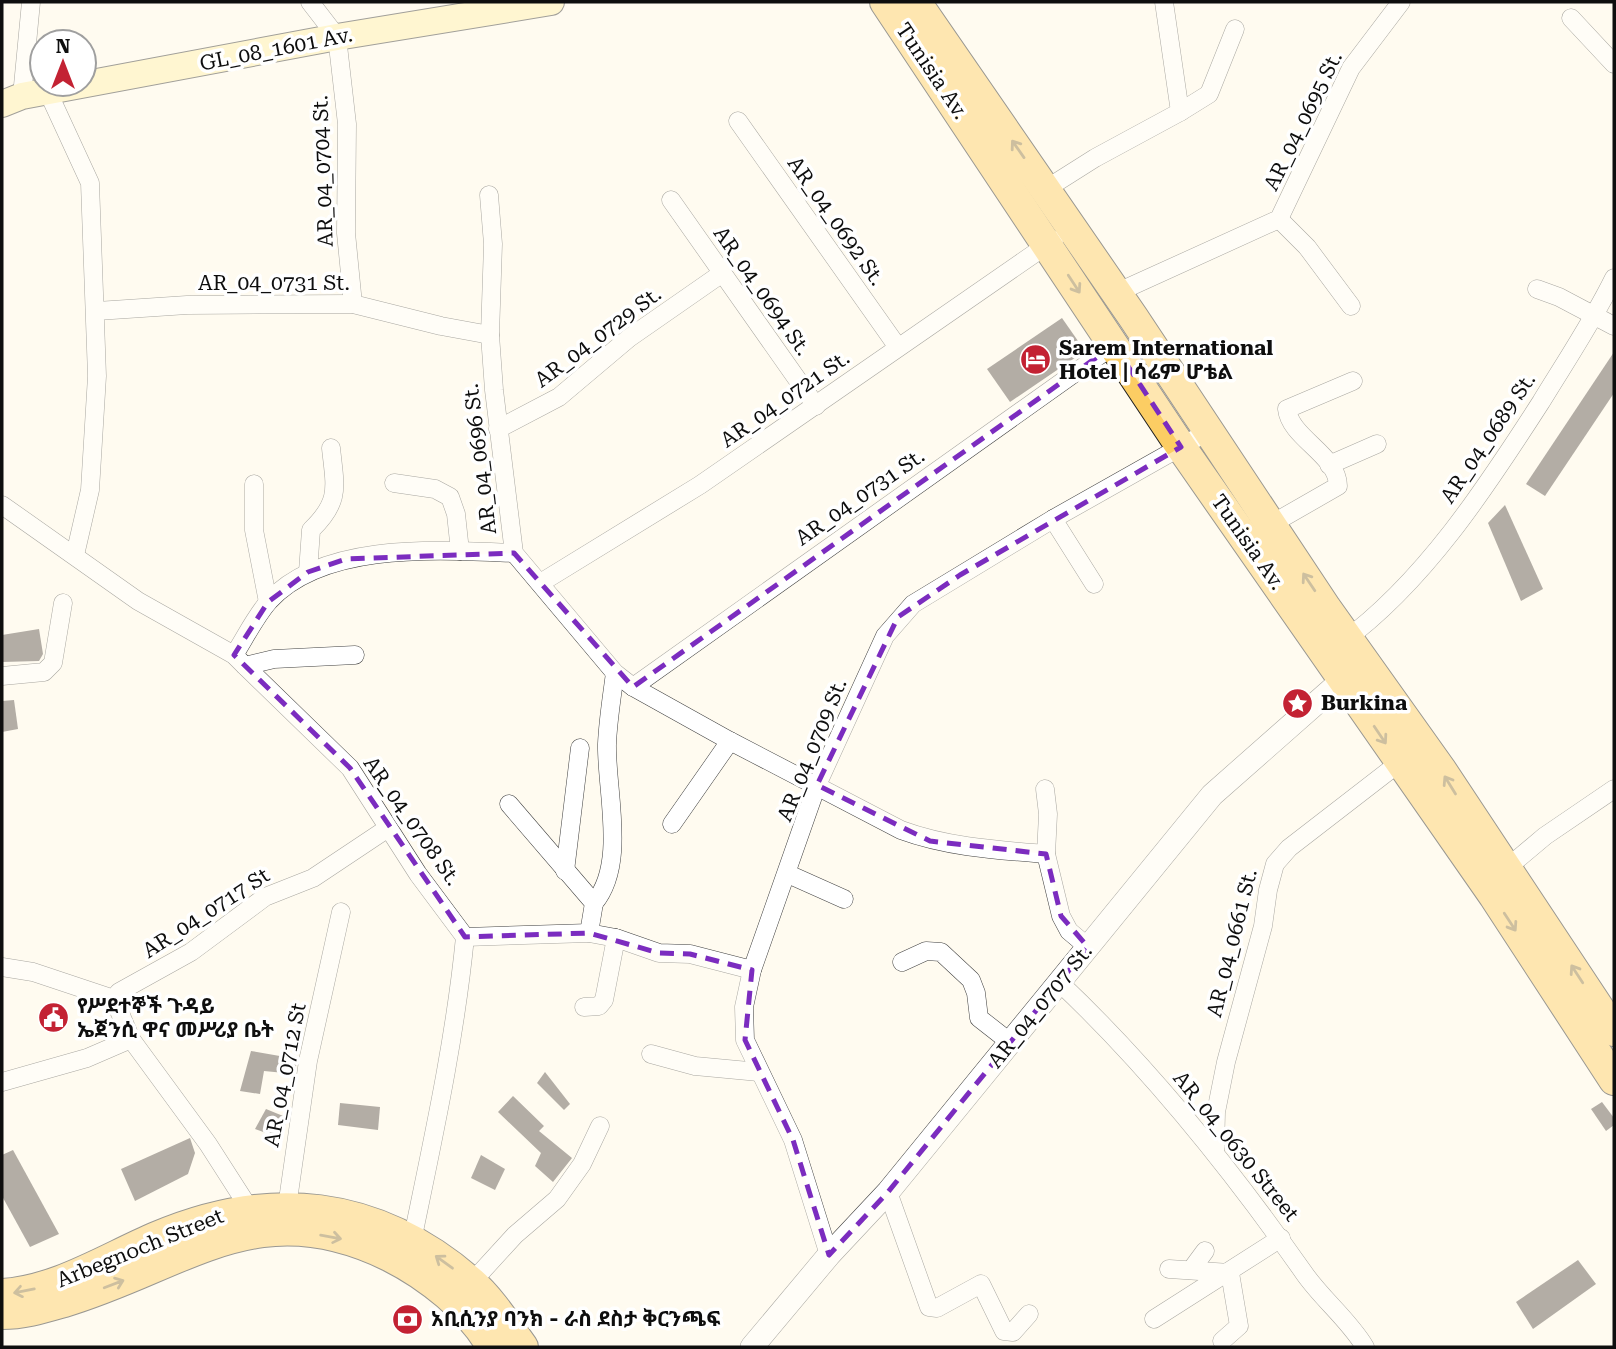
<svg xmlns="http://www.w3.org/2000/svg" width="1616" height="1349" font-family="'Roboto Serif','Noto Sans Ethiopic',serif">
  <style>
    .building { fill: #574e4a }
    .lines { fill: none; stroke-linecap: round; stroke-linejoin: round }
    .minor-casing { stroke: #414141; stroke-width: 19 }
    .tertiary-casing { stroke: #414141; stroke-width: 24 }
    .secondary-casing { stroke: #303030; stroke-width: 28 }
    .primary-casing { stroke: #1f1f1f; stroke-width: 32 }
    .minor { stroke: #fff; stroke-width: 18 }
    .tertiary { stroke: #fff; stroke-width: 23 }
    .secondary { stroke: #fff0ab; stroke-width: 26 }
    .primary { stroke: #fccd63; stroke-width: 30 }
    .oneway { stroke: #91773d }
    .marked { fill: none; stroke: #7b2cbf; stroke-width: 5; stroke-dasharray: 14 9; stroke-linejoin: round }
    .labels { text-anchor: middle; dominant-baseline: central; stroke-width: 7; stroke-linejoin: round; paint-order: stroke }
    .street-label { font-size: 21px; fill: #0e0e0e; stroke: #fff }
    .poi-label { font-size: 21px; font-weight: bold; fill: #0e0e0e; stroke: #fff; text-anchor: start }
  </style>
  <rect width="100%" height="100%" fill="#fffbf0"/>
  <g class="building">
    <path d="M1062,318l23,33 -75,51 -23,-33z"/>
    <path d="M1614,352v41l-69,103 -19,-12z"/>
    <path d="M1505,505l38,84 -22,12 -33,-78z"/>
    <path d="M39,629l4,25 -4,7 -37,1v-27z"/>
    <path d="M14,700l4,29 -16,3v-31z"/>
    <path d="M251,1051l46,8 -2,15 -31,-3 -4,23 -20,-3z"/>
    <path d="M545,1072l25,32 -6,6 -27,-27z"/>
    <path d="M513,1096l31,30 -5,5 33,27 -19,24 -18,-16 6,-13 -43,-41z"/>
    <path d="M1602,1102l12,16v7l-8,6 -15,-22z"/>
    <path d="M340,1103l40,4 -2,23 -40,-5z"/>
    <path d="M266,1109l22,9 -8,20 -25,-9z"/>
    <path d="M190,1138l5,15 -7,21 -53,27 -14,-32z"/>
    <path d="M13,1150l46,84 -29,13 -28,-51v-41z"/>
    <path d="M481,1155l24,14 -10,21 -24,-12z"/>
    <path d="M1578,1260l18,24 -63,45 -17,-27z"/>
  </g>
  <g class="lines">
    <defs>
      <g id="minor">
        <path d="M310,2l27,35 10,87 -1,109 7,71"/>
        <path d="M1571,18l43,46"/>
        <path d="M48,92l42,91 7,193 -7,114 -15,65"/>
        <path d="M22,96l9,-94"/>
        <path d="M1180,112l29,-18 26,-65"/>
        <path d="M738,121l159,225"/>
        <path d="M1046,189l49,-31 85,-46 -16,-110"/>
        <path d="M489,195l4,49 -3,91 4,55 20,163 101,120 18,14 97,54 171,89c46,17 95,20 145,24"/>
        <path d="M671,200l145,206"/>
        <path d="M1279,219l28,28 44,59"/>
        <path d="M1537,289l22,8 55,29"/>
        <path d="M1116,293l163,-74 72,-151 50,-66"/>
        <path d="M97,311l90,-6 166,-1 88,22 49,9"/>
        <path d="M498,429l61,-32 70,-59 92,-64"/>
        <path d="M1329,465l48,-21"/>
        <path d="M394,483l41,6 15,8 6,17 4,37"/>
        <path d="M254,484v46l14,72"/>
        <path d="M2,505l136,96 96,54 11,11 105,102 68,106 47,63c-10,103 -32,202 -53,304"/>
        <path d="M1053,519l41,65"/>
        <path d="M1270,525l68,-39c0,-31 -48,-48 -51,-77l66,-28"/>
        <path d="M308,572l3,-42c30,-29 24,-43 20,-82"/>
        <path d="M542,582l158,-97 354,-245"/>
        <path d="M1341,643c83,-60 146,-157 200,-241 25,-41 52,-81 73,-124"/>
        <path d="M234,655c11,-17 21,-38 35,-54 55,-60 171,-51 245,-48"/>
        <path d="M245,666l29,-7 81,-4"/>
        <path d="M2,676l42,-4 9,-9 10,-60"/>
        <path d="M633,687l481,-342"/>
        <path d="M1045,789l3,25 -2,40 15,62 8,15 19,16"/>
        <path d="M509,804l85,99 -5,30"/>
        <path d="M672,824l58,-83"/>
        <path d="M1507,868l38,-32 69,-47"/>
        <path d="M565,871l15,-123"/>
        <path d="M788,874l56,25"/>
        <path d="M594,903c33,-39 12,-112 13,-159 1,-24 5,-48 8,-71"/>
        <path d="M465,937l124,-4 27,5 43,15 31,1 62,16"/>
        <path d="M902,962l24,-11 15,1 30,28 5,13 3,25 32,25"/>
        <path d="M2,967l31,5 81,27"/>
        <path d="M1060,983c92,87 171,186 244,290 18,26 45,47 61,74"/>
        <path d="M584,1007l15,-1 5,-6 12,-62"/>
        <path d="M651,1054l44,12 64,6"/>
        <path d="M2,1082l85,-24 44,-19"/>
        <path d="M1215,1150l1,-38 10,-50 37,-136 5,-36 7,-26 14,-16 110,-85"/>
        <path d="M888,1192l41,115 8,1 44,-24 23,47 9,1 16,-18"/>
        <path d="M287,1207l21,-146 33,-149"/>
        <path d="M249,1208l-41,-64 -77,-105 -17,-40 5,-7 72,-40 74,-55 48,-19 75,-50"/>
        <path d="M829,1255l-36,-115 -48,-100 -1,-33 8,-37 65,-185 68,-149 28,-32 140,-85 156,-88"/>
        <path d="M1169,1269l61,4 9,53 -17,15"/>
        <path d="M1191,1270l14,-19"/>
        <path d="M472,1282l43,-47 42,-36 25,-35 18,-38"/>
        <path d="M1154,1319l127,-81"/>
      </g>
      <path id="tertiary" d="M752,1347l77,-92 59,-63 324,-397 144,-127"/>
      <path id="secondary" d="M2,104l20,-8 315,-59 214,-35"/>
      <g id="primary">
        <path d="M885,2l296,445 313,449 120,184"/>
        <path d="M916,2l217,315 193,291 116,163 172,260"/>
        <path d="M2,1294c54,-3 105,-36 154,-57 113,-48 219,-38 314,44 21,18 37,44 53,66"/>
        <path d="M2,1314c22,0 41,-6 62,-12 121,-36 192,-111 325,-46 40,20 81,53 103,91"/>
      </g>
    </defs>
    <use href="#minor" class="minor-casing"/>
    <use href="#tertiary" class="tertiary-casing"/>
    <use href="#secondary" class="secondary-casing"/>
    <use href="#primary" class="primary-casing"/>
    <use href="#minor" class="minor"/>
    <use href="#tertiary" class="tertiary"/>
    <use href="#secondary" class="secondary"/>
    <use href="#primary" class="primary"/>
  </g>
  <defs><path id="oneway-shaft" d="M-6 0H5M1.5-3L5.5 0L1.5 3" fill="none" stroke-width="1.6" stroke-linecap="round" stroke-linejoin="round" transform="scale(1.75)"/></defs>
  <g class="oneway">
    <use href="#oneway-shaft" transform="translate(1018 149) rotate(-125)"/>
    <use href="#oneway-shaft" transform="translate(1074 284) rotate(57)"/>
    <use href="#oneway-shaft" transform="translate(1309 582) rotate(-124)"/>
    <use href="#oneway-shaft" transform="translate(1380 735) rotate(56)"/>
    <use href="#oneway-shaft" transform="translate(1450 785) rotate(-122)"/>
    <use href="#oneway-shaft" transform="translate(1510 922) rotate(57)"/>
    <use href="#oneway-shaft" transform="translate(1577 974) rotate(-123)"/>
    <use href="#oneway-shaft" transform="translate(331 1237) rotate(10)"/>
    <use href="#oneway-shaft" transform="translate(444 1262) rotate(-144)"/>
    <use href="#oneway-shaft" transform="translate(114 1284) rotate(-21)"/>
    <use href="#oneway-shaft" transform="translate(24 1291) rotate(169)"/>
  </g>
  <path d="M0 0H1616V1349H0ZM1114,345l67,102 -221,128 -62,42 -81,168 113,56 116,13 15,62 27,31 -200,245 -59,63 -36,-115 -48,-100 7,-70 -62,-16 -31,-1 -70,-20 -124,4 -115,-169 -116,-113 34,-53 40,-30 38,-13 168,-6 119,134z" fill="#fffbf0" fill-opacity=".55" fill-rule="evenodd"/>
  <path class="marked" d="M1114,345l67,102 -221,128 -62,42 -81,168 113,56 116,13 15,62 27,31 -200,245 -59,63 -36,-115 -48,-100 7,-70 -62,-16 -31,-1 -70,-20 -124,4 -115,-169 -116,-113 34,-53 40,-30 38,-13 168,-6 119,134z"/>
  <defs>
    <symbol id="hotel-disc" viewBox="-11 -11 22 22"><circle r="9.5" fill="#c32233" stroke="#fff"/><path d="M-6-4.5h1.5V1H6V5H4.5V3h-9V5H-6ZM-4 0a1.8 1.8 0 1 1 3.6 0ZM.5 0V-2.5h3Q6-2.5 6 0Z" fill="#fff"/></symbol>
    <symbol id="sight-disc" viewBox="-11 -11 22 22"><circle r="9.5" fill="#c32233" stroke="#fff"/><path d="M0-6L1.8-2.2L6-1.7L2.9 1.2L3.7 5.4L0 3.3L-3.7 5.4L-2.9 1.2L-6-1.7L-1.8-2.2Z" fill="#fff"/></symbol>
    <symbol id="civic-disc" viewBox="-11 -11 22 22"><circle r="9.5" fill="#c32233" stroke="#fff"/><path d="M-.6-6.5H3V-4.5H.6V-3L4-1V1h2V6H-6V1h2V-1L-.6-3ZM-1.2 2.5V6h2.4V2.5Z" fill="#fff"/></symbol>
    <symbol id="bank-disc" viewBox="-11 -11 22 22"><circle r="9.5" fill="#c32233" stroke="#fff"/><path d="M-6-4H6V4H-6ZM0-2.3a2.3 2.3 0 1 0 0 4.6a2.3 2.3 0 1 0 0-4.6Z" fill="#fff"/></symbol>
  </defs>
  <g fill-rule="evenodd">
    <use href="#hotel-disc" x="1018" y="342" width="35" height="35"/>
    <use href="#sight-disc" x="1280" y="686" width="35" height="35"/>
    <use href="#civic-disc" x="36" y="1000" width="35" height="35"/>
    <use href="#bank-disc" x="390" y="1302" width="35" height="35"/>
  </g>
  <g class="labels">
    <g class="street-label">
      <text transform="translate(276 49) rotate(-11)">GL_08_1601 Av.</text>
      <text transform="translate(932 71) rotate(56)">Tunisia Av.</text>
      <text transform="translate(1303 121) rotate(-64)">AR_04_0695 St.</text>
      <text transform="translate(323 171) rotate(-92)">AR_04_0704 St.</text>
      <text transform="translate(836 221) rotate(55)">AR_04_0692 St.</text>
      <text x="274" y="283">AR_04_0731 St.</text>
      <text transform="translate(762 291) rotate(55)">AR_04_0694 St.</text>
      <text transform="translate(598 337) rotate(-37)">AR_04_0729 St.</text>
      <text transform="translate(785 399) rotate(-35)">AR_04_0721 St.</text>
      <text transform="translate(1488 438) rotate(-56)">AR_04_0689 St.</text>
      <text transform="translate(480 459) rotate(-97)">AR_04_0696 St.</text>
      <text transform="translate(860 497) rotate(-35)">AR_04_0731 St.</text>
      <text transform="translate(1248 542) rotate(55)">Tunisia Av.</text>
      <text transform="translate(812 750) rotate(-68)">AR_04_0709 St.</text>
      <text transform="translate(412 821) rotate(55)">AR_04_0708 St.</text>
      <text transform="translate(206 913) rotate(-33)">AR_04_0717 St</text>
      <text transform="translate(1232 943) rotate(-76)">AR_04_0661 St.</text>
      <text transform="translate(1040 1006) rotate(-51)">AR_04_0707 St.</text>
      <text transform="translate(285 1075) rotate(-79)">AR_04_0712 St</text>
      <text transform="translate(1236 1146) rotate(51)">AR_04_0630 Street</text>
      <text transform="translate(140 1248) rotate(-22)">Arbegnoch Street</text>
    </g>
    <g class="poi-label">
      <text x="1059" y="348">Sarem International<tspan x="1059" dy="24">Hotel | ሳሬም ሆቴል</tspan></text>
      <text x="1321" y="703">Burkina</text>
      <text x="77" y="1006">የሥደተኞች ጉዳይ<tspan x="77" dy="24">ኤጀንሲ ዋና መሥሪያ ቤት</tspan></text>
      <text x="431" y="1319">አቢሲንያ ባንክ - ራስ ደስታ ቅርንጫፍ</text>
    </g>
  </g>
  <rect width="1616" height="1349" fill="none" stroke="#0e0e0e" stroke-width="7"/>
  <g transform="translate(63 63)"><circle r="33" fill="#ffffff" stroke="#9f9f9f" stroke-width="2"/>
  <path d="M0-5L12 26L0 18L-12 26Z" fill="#c32233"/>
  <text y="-10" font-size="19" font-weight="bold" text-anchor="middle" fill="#0e0e0e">N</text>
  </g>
</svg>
